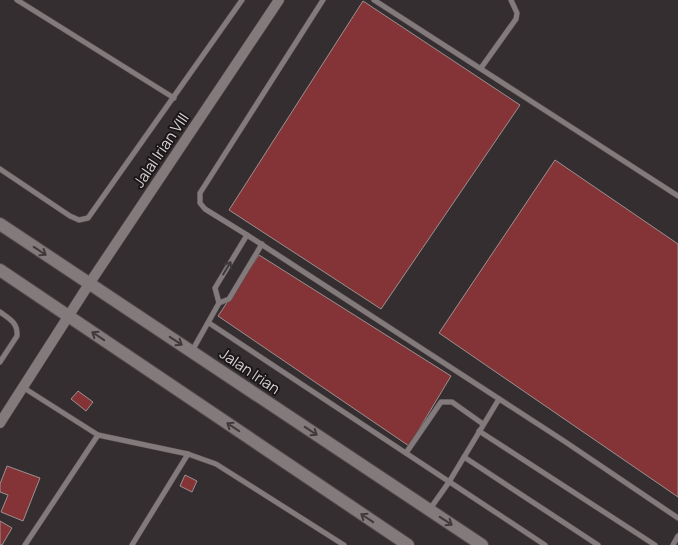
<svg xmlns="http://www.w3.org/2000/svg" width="678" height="545" font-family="Manrope,sans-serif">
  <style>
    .building { fill: #843337; stroke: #9b9190 }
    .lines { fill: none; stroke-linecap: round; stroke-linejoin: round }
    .lane-casing { stroke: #514a4c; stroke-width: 6 }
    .street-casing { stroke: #514a4c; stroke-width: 11 }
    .secondary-casing { stroke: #514a4c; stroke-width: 14 }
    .lane { stroke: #837a7c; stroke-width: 5 }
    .street { stroke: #837a7c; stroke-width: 10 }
    .secondary { stroke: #837a7c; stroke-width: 12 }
    .oneway { stroke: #3f3a3b }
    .labels { text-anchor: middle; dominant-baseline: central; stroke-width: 4; stroke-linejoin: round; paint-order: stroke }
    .street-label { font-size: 15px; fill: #d6d1d2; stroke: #1b1718 }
  </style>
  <rect width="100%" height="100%" fill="#352e30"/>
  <g class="building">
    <path d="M363,1l157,104 -139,204 -152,-99z"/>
    <path d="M555,160l123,84v253l-239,-164z"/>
    <path d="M259,255l192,121 -42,70 -191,-130z"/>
    <path d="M78,391l15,11 -7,9 -15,-12z"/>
    <path d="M7,466l33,12 -17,43 -22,-9 7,-17 -8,-3v-8z"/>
    <path d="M185,475l12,6 -5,11 -12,-6z"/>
    <path d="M0,521l12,7 -10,17h-2z"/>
  </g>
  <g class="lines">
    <defs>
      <g id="lane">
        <path d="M17,0l157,98"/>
        <path d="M323,0l-123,193v10l5,6 42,26 317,206 114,77"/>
        <path d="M374,0l304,196"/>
        <path d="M481,68l35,-49 1,-6 -6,-13"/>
        <path d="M0,169l70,47 9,4 9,-2 154,-218"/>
        <path d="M219,303l10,-4 33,-55"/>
        <path d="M0,312c10,7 18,11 17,24l-17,26"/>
        <path d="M209,323l336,222"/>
        <path d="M192,351l27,-48 -4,-15 32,-53"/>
        <path d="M24,388l74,47"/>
        <path d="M479,431l176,114"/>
        <path d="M406,453l35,-51h11l31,22"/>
        <path d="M464,457l134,88"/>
        <path d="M430,509l19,-27 50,-83"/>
        <path d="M25,545l73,-110 90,19 28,10 128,81"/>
        <path d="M132,545l56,-91"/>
        <path d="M673,545l5,-9"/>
      </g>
      <path id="street" d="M0,423l89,-139 190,-284"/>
      <g id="secondary">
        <path d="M0,224l482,321"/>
        <path d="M0,270l408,275"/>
      </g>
    </defs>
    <use href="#lane" class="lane-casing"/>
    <use href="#street" class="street-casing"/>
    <use href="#secondary" class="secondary-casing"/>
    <use href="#lane" class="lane"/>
    <use href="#street" class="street"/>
    <use href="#secondary" class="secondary"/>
  </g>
  <defs><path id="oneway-shaft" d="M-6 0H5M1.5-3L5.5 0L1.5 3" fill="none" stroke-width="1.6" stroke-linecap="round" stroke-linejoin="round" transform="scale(1.25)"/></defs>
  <g class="oneway">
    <use href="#oneway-shaft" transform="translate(40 251) rotate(34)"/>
    <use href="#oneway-shaft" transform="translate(227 268) rotate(-59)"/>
    <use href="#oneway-shaft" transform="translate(98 336) rotate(-146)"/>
    <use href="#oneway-shaft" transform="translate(176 341) rotate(33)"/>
    <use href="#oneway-shaft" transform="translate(233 427) rotate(-146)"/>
    <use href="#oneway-shaft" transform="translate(311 431) rotate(34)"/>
    <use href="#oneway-shaft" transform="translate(367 518) rotate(-146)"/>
    <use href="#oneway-shaft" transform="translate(446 521) rotate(33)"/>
  </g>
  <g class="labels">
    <g class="street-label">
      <text transform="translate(161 150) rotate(-56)">Jalal Irian VIII</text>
      <text transform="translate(250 371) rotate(34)">Jalan Irian</text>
    </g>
  </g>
</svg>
